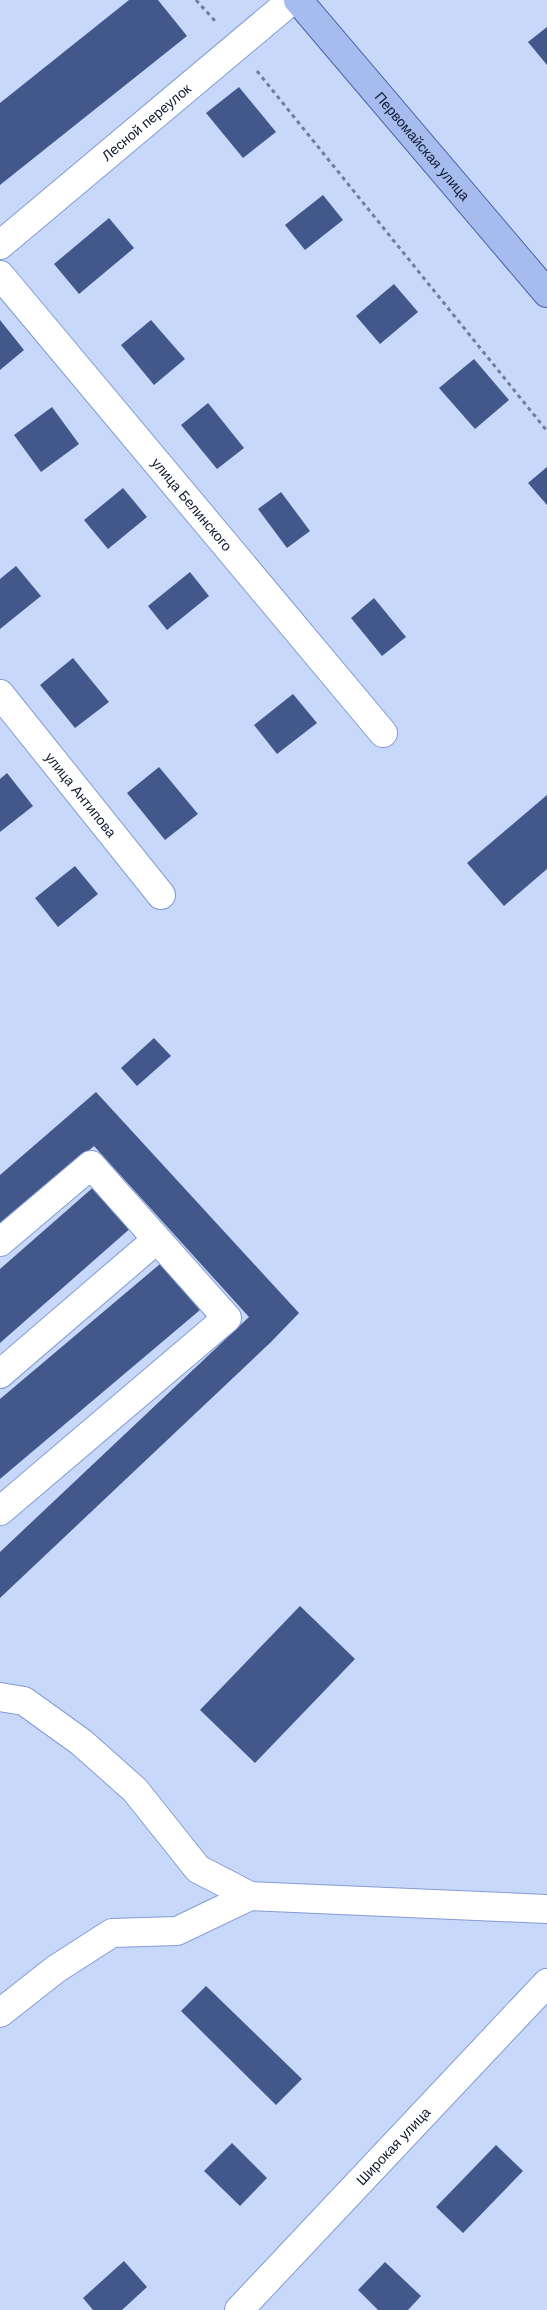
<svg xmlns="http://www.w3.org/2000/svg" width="547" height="2310" font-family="Arial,sans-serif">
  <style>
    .building { fill: #42588a }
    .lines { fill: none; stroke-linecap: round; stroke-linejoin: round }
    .minor-casing { stroke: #839cd3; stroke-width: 30 }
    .major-casing { stroke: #4a65a5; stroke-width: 30 }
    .path { stroke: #707d99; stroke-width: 3; stroke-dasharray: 4 4; stroke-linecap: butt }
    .minor { stroke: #fff; stroke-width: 28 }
    .major { stroke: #a6bcef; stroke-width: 28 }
    .labels { text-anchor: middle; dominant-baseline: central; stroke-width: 5; stroke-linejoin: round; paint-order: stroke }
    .street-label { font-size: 14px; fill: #0f182d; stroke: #f6f9ff }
  </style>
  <rect width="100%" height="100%" fill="#c8d8fb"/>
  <g class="building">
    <path d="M129,0h29l29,36 -187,149v-82z"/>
    <path d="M547,27v38l-19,-23z"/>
    <path d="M239,87l37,45 -33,26 -37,-45z"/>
    <path d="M323,195l20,25 -38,30 -20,-25z"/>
    <path d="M109,218l25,30 -55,46 -25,-30z"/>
    <path d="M394,284l24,28 -38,32 -24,-28z"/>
    <path d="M0,320l24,30 -24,20z"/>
    <path d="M151,320l34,39 -31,26 -33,-40z"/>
    <path d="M474,359l35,41 -34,29 -36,-41z"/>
    <path d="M208,403l36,45 -27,21 -36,-44z"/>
    <path d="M52,407l27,37 -38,28 -27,-37z"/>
    <path d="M547,467v38l-19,-22z"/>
    <path d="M123,488l24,29 -39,32 -24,-29z"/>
    <path d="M281,492l29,39 -23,17 -29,-39z"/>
    <path d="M16,566l25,30 -41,33v-50z"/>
    <path d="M190,572l19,24 -42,34 -19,-24z"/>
    <path d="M374,598l32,39 -24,19 -31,-38z"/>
    <path d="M73,658l36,44 -34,26 -35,-43z"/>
    <path d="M293,694l24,29 -40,31 -23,-29z"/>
    <path d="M159,767l39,47 -33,26 -38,-47z"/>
    <path d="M7,773l26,33 -33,26v-53z"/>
    <path d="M547,795v74l-43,37 -37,-43z"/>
    <path d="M75,866l23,28 -40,33 -23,-29z"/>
    <path d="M154,1038l17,18 -34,30 -16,-18z"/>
    <path d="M96,1092l203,221 -28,29 -271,256v-46l249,-235 -155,-171 -94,81v-52z"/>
    <path d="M97,1184l36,42 -133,117v-74z"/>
    <path d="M160,1264l40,46 -200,169v-80z"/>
    <path d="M300,1606l55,53 -100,104 -55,-53z"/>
    <path d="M206,1986l96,93 -26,26 -95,-94z"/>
    <path d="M232,2143l35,35 -27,28 -36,-35z"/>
    <path d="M496,2145l27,26 -60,62 -27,-26z"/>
    <path d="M124,2261l23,26 -25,23h-29l-10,-12z"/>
    <path d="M385,2262l36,34 -13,14h-30l-20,-20z"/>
  </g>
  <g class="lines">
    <defs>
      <g id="minor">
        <path id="s1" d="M0,245l292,-245"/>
        <path id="s2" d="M0,275l383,458"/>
        <path id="s3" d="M0,694l161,201"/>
        <path d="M0,1242l91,-77 136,153 -227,193"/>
        <path d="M0,1374l156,-134"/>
        <path d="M0,1697l24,4 57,41 54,48 63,79 52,27"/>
        <path d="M0,2013l56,-44 56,-36 65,-2 73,-35 297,13"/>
        <path id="s4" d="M239,2310l308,-327"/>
      </g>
      <g id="major">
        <path id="s5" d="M298,0l249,293"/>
      </g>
    </defs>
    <use href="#minor" class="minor-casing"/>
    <use href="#major" class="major-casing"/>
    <g class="path">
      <path d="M196,0l20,22"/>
      <path d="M257,71l290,360"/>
    </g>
    <use href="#minor" class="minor"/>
    <use href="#major" class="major"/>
  </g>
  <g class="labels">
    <g class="street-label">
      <text stroke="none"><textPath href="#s1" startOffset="191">Лесной переулок</textPath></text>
      <text stroke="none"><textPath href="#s5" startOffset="192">Первомайская улица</textPath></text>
      <text stroke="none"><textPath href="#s2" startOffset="299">улица Белинского</textPath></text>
      <text stroke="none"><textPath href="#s3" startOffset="129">улица Антипова</textPath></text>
      <text stroke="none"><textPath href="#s4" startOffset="225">Широкая улица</textPath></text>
    </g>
  </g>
</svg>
